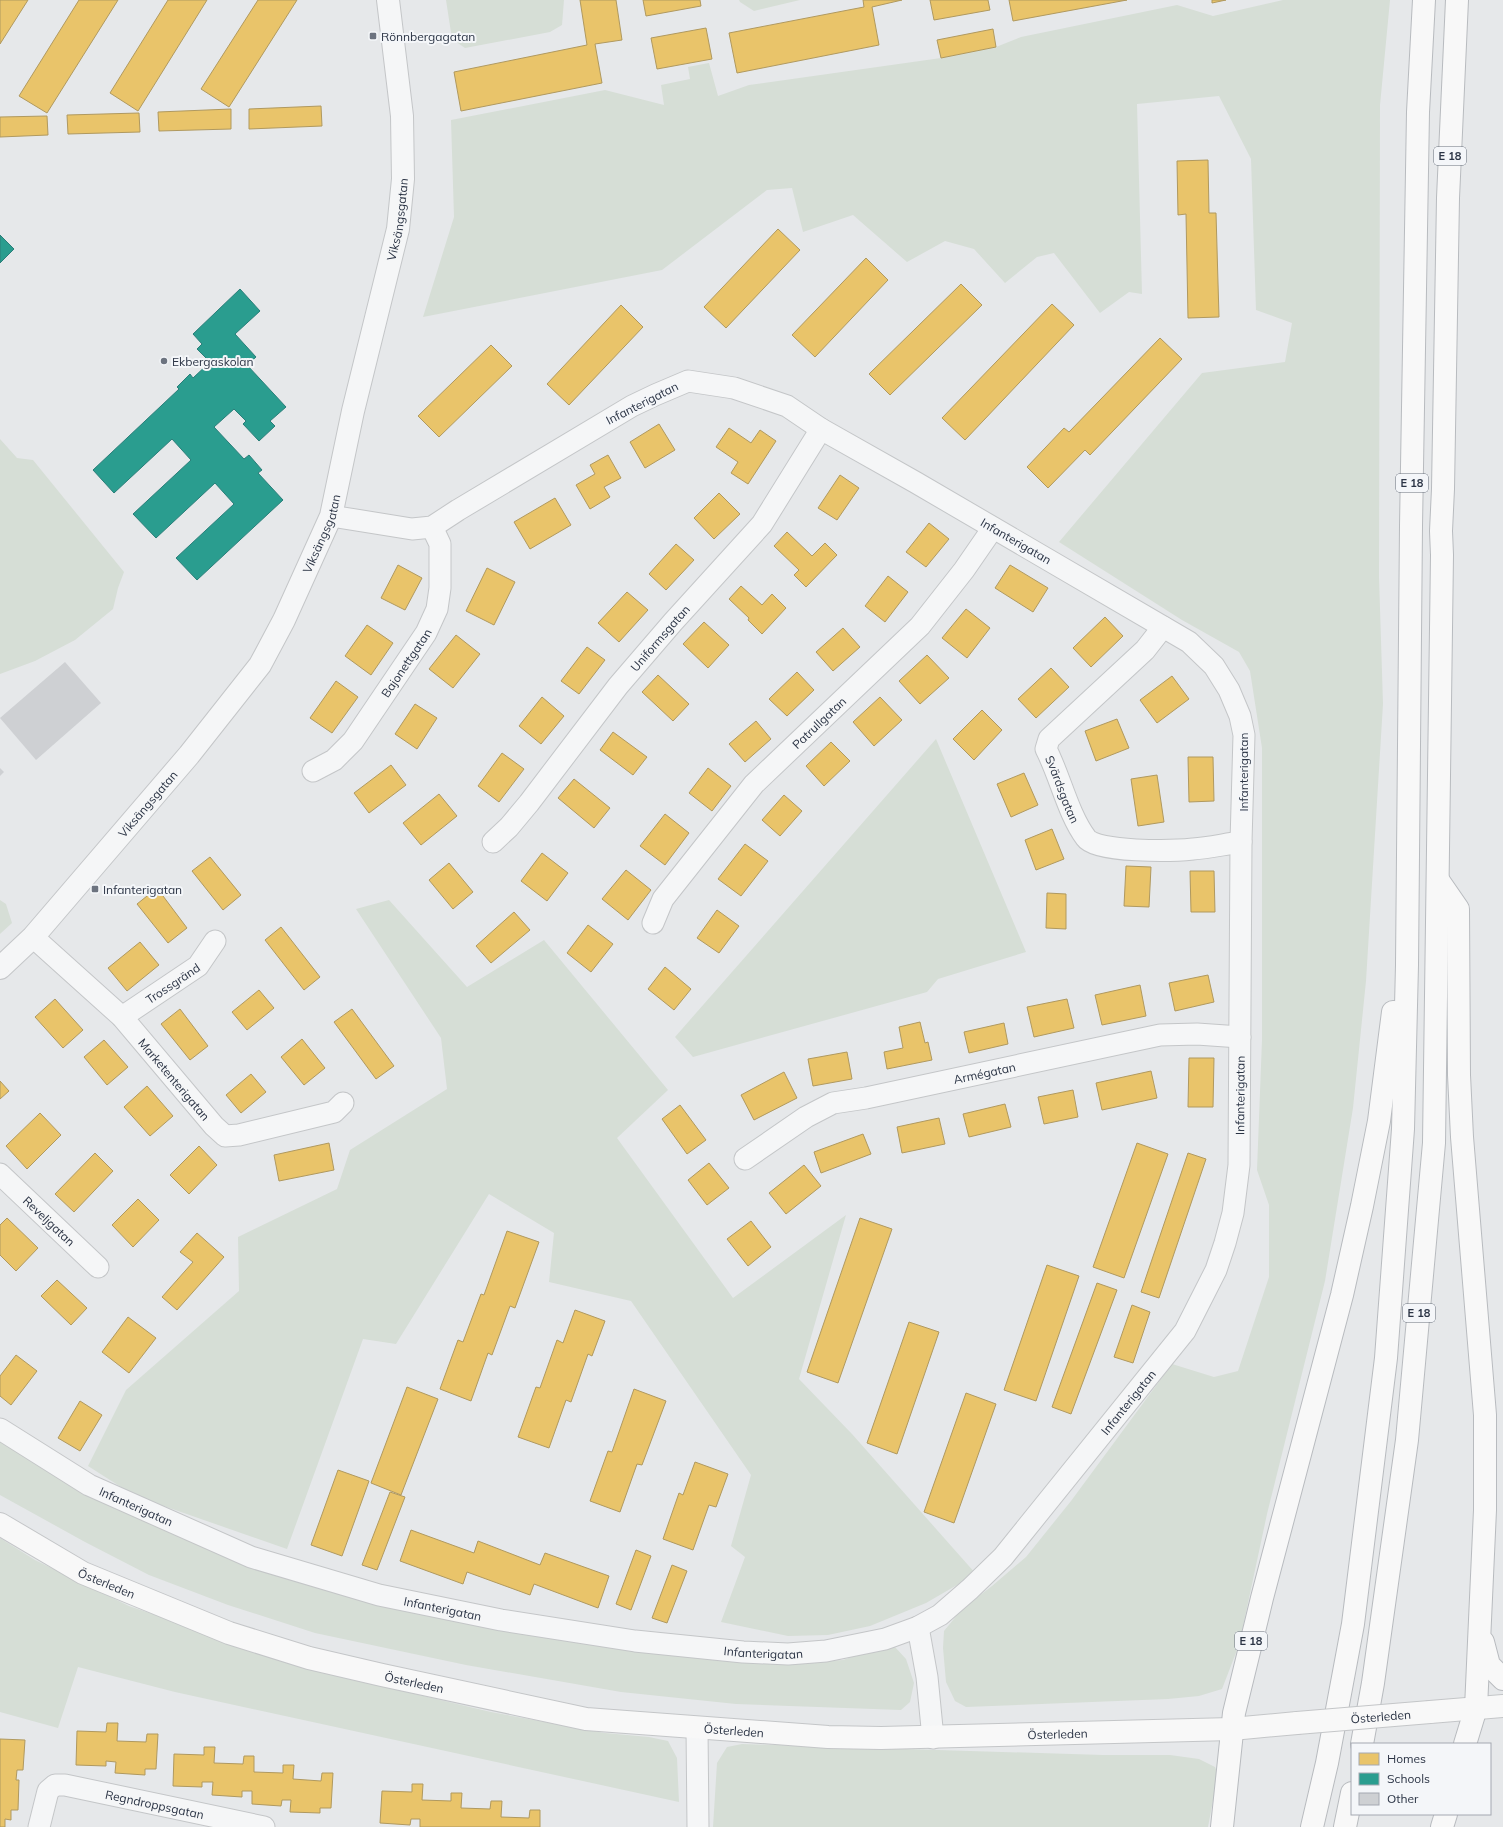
<svg xmlns="http://www.w3.org/2000/svg" width="1503" height="1827" font-family="Mulish,sans-serif">
  <style>
    .green { fill: #d6ded6 }
    .homes { fill: #e9c46a; stroke: #b0995f }
    .schools { fill: #2a9d8f; stroke: #2a7e79 }
    .building { fill: #ced0d3 }
    .lines { fill: none; stroke-linecap: round; stroke-linejoin: round }
    .minor-casing { stroke: #c4c6c8; stroke-width: 23 }
    .tertiary-casing { stroke: #c4c6c8; stroke-width: 24 }
    .secondary-casing { stroke: #c4c6c8; stroke-width: 24 }
    .motorway-casing { stroke: #b8bbbf; stroke-width: 24 }
    .minor { stroke: #f5f6f7; stroke-width: 21 }
    .tertiary { stroke: #f5f6f7; stroke-width: 22 }
    .secondary { stroke: #f8f8f8; stroke-width: 22 }
    .motorway { stroke: #f8f8f8; stroke-width: 22 }
    .secondary-bridge-casing { stroke: #c4c6c8; stroke-width: 24; stroke-linecap: butt }
    .secondary-bridge { stroke: #f8f8f8; stroke-width: 22 }
    .poi-dot { fill: #6c737f; stroke: #f4f6f9; stroke-width: 1.5 }
    .labels { text-anchor: middle; dominant-baseline: central; stroke-width: 4; stroke-linejoin: round; paint-order: stroke }
    .shield { fill: #f4f6f9; stroke: #676e7b; stroke-width: 1 }
    .shield-label { font-size: 11px; font-weight: bold; fill: #2b3445 }
    .poi-label { font-size: 12px; fill: #2b3445; stroke: #f4f6f9; text-anchor: start }
    .street-label { font-size: 12px; fill: #2b3445; stroke: #f4f6f9 }
  </style>
  <rect width="100%" height="100%" fill="#e6e8ea"/>
  <g class="green">
    <path d="M446,0h118l-2,25 -12,7 -85,16 -13,-9z"/>
    <path d="M739,0h61l-46,11 -14,-9z"/>
    <path d="M1283,0h107l-10,105 -1,472 4,127 -17,277 -13,127 -28,173 -58,233 -28,131 -17,44 -23,7 -31,3 -202,8 -11,-6 -9,-19 -3,-34 1,-17 18,-22 30,-23 34,-29 45,-56 101,-137 42,13 24,-6 31,-94v-72l-12,-35 5,-130v-292l-12,-77 -11,-19 -57,-32 -123,-78 143,-169 83,-11 7,-39 -36,-13 -5,-151 -32,-63 -82,8 5,190 -13,-2 -29,21 -46,-60 -17,4 -32,26 -31,-34 -29,-8 -38,21 -54,-47 -50,17 -11,-44 -25,2 -105,80 -239,47 31,-100 -3,-97 154,-30 59,15 -3,-20 29,-6 -2,-12 21,-4 9,33 31,-11 192,-27 55,-11 25,-10 156,-32 36,11z"/>
    <path d="M0,439l17,19 16,2 91,112 -6,16 -5,21 -38,31 -40,21 -35,13z"/>
    <path d="M936,739l90,213 -88,27 -11,13 -234,65 -18,-20z"/>
    <path d="M0,900l6,4 6,19 -12,11z"/>
    <path d="M389,900l78,87 77,-47 124,150 -51,48 116,160 113,-83 -47,164 53,55 124,140 -50,29 -56,23 -42,9 -40,1 -67,-14 24,-65 -14,-11 20,-71 -120,-174 -82,-19 5,-49 -65,-39 -93,150 -33,-5 -76,210 -152,-53 -47,-30 38,-76 113,-99 -1,-54 99,-48 13,-39 97,-61 -6,-51 -85,-129z"/>
    <path d="M0,1436l264,130 511,98 68,-4 29,-10 23,-3 11,12 8,24 -4,19 -9,8 -165,-6 -115,-12 -155,-27 -151,-32 -87,-28 -79,-30 -64,-33 -85,-47z"/>
    <path d="M0,1538l35,22 94,46 132,45 137,39 93,22 114,21 44,4 19,4 9,17 2,44 -504,-110 -97,-25 -20,61 -58,-16z"/>
    <path d="M742,1744l361,11h67l29,4 16,8 3,7 -10,53h-495l4,-64 10,-16z"/>
  </g>
  <g class="homes">
    <path d="M0,0h28l-28,44z"/>
    <path d="M79,0h39l-71,113 -28,-17z"/>
    <path d="M168,0h39l-69,111 -28,-18z"/>
    <path d="M258,0h39l-68,107 -28,-18z"/>
    <path d="M580,0h36l6,40 -27,4 7,39 -141,28 -7,-39 133,-27z"/>
    <path d="M643,0h57l1,6 -55,10z"/>
    <path d="M863,0h39l-30,7 7,38 -142,28 -8,-40 135,-26z"/>
    <path d="M930,0h58l2,10 -56,10z"/>
    <path d="M1009,0h118l-114,21z"/>
    <path d="M1212,0h14l-14,3z"/>
    <path d="M706,28l6,31 -55,10 -6,-31z"/>
    <path d="M993,29l3,18 -55,11 -4,-18z"/>
    <path d="M321,106l1,20 -73,3v-20z"/>
    <path d="M231,109v20l-72,2 -1,-19z"/>
    <path d="M139,113l1,19 -72,2 -1,-19z"/>
    <path d="M47,116l1,19 -48,2v-20z"/>
    <path d="M1208,160l1,53h7l3,104 -31,1 -2,-104 -8,1 -1,-54z"/>
    <path d="M778,229l22,21 -74,78 -22,-21z"/>
    <path d="M866,258l22,22 -73,77 -23,-22z"/>
    <path d="M961,284l21,21 -92,90 -21,-21z"/>
    <path d="M1052,304l22,21 -109,115 -23,-22z"/>
    <path d="M621,305l22,22 -74,78 -22,-21z"/>
    <path d="M1160,338l22,21 -92,96 -5,-5 -37,38 -21,-21 37,-39 5,4z"/>
    <path d="M491,345l21,21 -73,71 -21,-21z"/>
    <path d="M659,424l16,26 -30,18 -15,-26z"/>
    <path d="M729,428l22,15 9,-13 16,11 -28,43 -17,-11 7,-11 -22,-15z"/>
    <path d="M608,455l13,23 -17,9 6,10 -20,12 -14,-24 19,-11 -5,-9z"/>
    <path d="M840,475l19,13 -22,32 -19,-12z"/>
    <path d="M719,493l21,21 -26,25 -20,-21z"/>
    <path d="M555,498l16,27 -41,24 -16,-27z"/>
    <path d="M929,523l20,16 -23,28 -20,-15z"/>
    <path d="M787,532l25,24 13,-13 12,12 -31,32 -12,-12 5,-5 -25,-24z"/>
    <path d="M676,544l18,16 -28,30 -17,-16z"/>
    <path d="M398,565l24,13 -17,32 -24,-12z"/>
    <path d="M1010,565l38,23 -15,24 -38,-24z"/>
    <path d="M487,568l28,14 -21,43 -28,-14z"/>
    <path d="M888,576l20,16 -23,30 -20,-16z"/>
    <path d="M741,586l21,19 10,-11 14,14 -24,26 -14,-14 1,-2 -20,-19z"/>
    <path d="M627,592l21,18 -29,32 -21,-19z"/>
    <path d="M966,609l24,19 -23,30 -25,-20z"/>
    <path d="M1105,617l18,19 -32,31 -18,-19z"/>
    <path d="M704,622l25,23 -21,23 -25,-24z"/>
    <path d="M367,625l26,18 -22,32 -26,-19z"/>
    <path d="M843,628l17,19 -27,24 -17,-19z"/>
    <path d="M456,635l24,19 -27,34 -24,-19z"/>
    <path d="M587,647l18,13 -26,34 -18,-13z"/>
    <path d="M927,655l22,23 -29,26 -21,-23z"/>
    <path d="M1051,668l18,19 -33,31 -18,-19z"/>
    <path d="M797,672l17,18 -27,26 -18,-17z"/>
    <path d="M658,675l31,29 -16,17 -31,-29z"/>
    <path d="M1172,676l17,23 -32,24 -17,-23z"/>
    <path d="M336,681l22,16 -26,36 -22,-15z"/>
    <path d="M542,697l22,19 -23,28 -22,-18z"/>
    <path d="M880,697l22,23 -28,26 -21,-24z"/>
    <path d="M415,704l22,14 -20,31 -22,-15z"/>
    <path d="M982,710l20,20 -28,30 -21,-21z"/>
    <path d="M1117,719l12,29 -33,13 -11,-30z"/>
    <path d="M756,721l15,18 -26,23 -16,-18z"/>
    <path d="M613,732l34,25 -14,18 -33,-25z"/>
    <path d="M831,742l19,19 -26,25 -18,-20z"/>
    <path d="M502,753l22,16 -25,33 -21,-16z"/>
    <path d="M1188,757h25l1,44 -25,1z"/>
    <path d="M391,765l15,20 -37,28 -15,-20z"/>
    <path d="M708,768l23,18 -19,25 -23,-18z"/>
    <path d="M1024,773l14,32 -27,12 -14,-33z"/>
    <path d="M1157,775l7,47 -26,4 -7,-47z"/>
    <path d="M574,779l36,29 -16,20 -36,-30z"/>
    <path d="M439,794l18,22 -36,29 -18,-22z"/>
    <path d="M784,795l18,16 -22,25 -18,-16z"/>
    <path d="M665,814l24,19 -24,32 -25,-19z"/>
    <path d="M1052,829l12,30 -28,11 -11,-30z"/>
    <path d="M745,844l23,17 -27,35 -23,-17z"/>
    <path d="M542,853l26,20 -21,28 -26,-20z"/>
    <path d="M210,857l31,38 -18,15 -31,-39z"/>
    <path d="M449,863l24,29 -20,17 -24,-29z"/>
    <path d="M1126,866l25,1 -2,40 -25,-1z"/>
    <path d="M626,870l25,20 -23,30 -26,-21z"/>
    <path d="M1190,871h24l1,41h-24z"/>
    <path d="M157,888l30,40 -19,15 -31,-39z"/>
    <path d="M1047,893l19,1v35l-20,-1z"/>
    <path d="M717,910l22,16 -20,27 -22,-15z"/>
    <path d="M514,912l16,18 -39,33 -15,-17z"/>
    <path d="M588,925l25,19 -22,28 -24,-19z"/>
    <path d="M281,927l39,50 -16,13 -39,-50z"/>
    <path d="M140,942l19,23 -32,26 -19,-23z"/>
    <path d="M665,967l26,22 -17,21 -26,-21z"/>
    <path d="M1208,975l6,27 -39,9 -6,-28z"/>
    <path d="M1140,985l6,31 -44,9 -7,-30z"/>
    <path d="M259,990l15,18 -27,22 -15,-18z"/>
    <path d="M55,999l28,31 -20,18 -28,-31z"/>
    <path d="M1067,999l7,29 -40,9 -7,-30z"/>
    <path d="M180,1009l28,37 -18,14 -29,-36z"/>
    <path d="M352,1009l42,57 -18,13 -42,-57z"/>
    <path d="M920,1022l5,21 3,-1 4,18 -45,9 -3,-17 19,-4 -4,-21z"/>
    <path d="M1004,1023l4,21 -39,9 -5,-21z"/>
    <path d="M302,1039l23,29 -21,17 -23,-28z"/>
    <path d="M104,1040l24,27 -21,18 -23,-28z"/>
    <path d="M847,1052l5,27 -39,7 -5,-27z"/>
    <path d="M1189,1058h25l-1,49h-25z"/>
    <path d="M1151,1071l6,27 -55,12 -6,-27z"/>
    <path d="M784,1072l13,26 -43,22 -13,-25z"/>
    <path d="M251,1074l15,18 -25,21 -15,-18z"/>
    <path d="M0,1081l9,10 -9,8z"/>
    <path d="M147,1086l26,30 -23,20 -26,-29z"/>
    <path d="M1073,1090l5,27 -34,7 -6,-27z"/>
    <path d="M1005,1104l6,23 -42,10 -6,-23z"/>
    <path d="M680,1105l26,35 -19,14 -25,-35z"/>
    <path d="M40,1113l21,22 -34,34 -21,-23z"/>
    <path d="M939,1118l6,26 -43,9 -5,-26z"/>
    <path d="M863,1134l8,20 -50,19 -7,-21z"/>
    <path d="M329,1143l5,27 -55,11 -5,-26z"/>
    <path d="M1137,1143l31,11 -44,124 -31,-11z"/>
    <path d="M199,1146l18,19 -28,29 -19,-19z"/>
    <path d="M95,1153l18,18 -39,41 -19,-18z"/>
    <path d="M1188,1153l18,6 -47,139 -18,-6z"/>
    <path d="M709,1163l20,25 -22,17 -19,-25z"/>
    <path d="M804,1165l17,21 -35,28 -17,-21z"/>
    <path d="M138,1199l21,21 -26,27 -21,-22z"/>
    <path d="M7,1218l31,30 -22,23 -16,-16v-30z"/>
    <path d="M860,1218l32,11 -54,154 -31,-11z"/>
    <path d="M751,1221l20,26 -23,19 -21,-27z"/>
    <path d="M507,1231l32,11 -24,66 -5,-2 -18,49 -4,-2 -17,48 -31,-12 18,-49 5,2 18,-48 3,1z"/>
    <path d="M197,1233l27,24 -47,53 -15,-13 31,-35 -13,-10z"/>
    <path d="M1047,1265l32,11 -43,125 -32,-11z"/>
    <path d="M57,1280l30,28 -16,17 -30,-29z"/>
    <path d="M1097,1283l20,7 -46,124 -19,-7z"/>
    <path d="M1132,1305l18,7 -17,51 -19,-6z"/>
    <path d="M575,1310l30,11 -13,35 -4,-2 -17,48 -5,-2 -17,48 -31,-11 18,-50 4,1 17,-48 6,3z"/>
    <path d="M128,1317l28,21 -27,35 -27,-21z"/>
    <path d="M909,1322l30,10 -42,122 -30,-11z"/>
    <path d="M16,1355l21,16 -26,34 -11,-9v-20z"/>
    <path d="M407,1387l31,12 -37,96 -30,-12z"/>
    <path d="M634,1389l32,12 -24,64 -5,-1 -17,48 -30,-11 18,-50 4,1z"/>
    <path d="M966,1393l30,11 -42,119 -30,-11z"/>
    <path d="M80,1401l22,14 -22,36 -22,-13z"/>
    <path d="M695,1462l33,12 -12,33 -7,-2 -16,45 -30,-11 16,-46 4,2z"/>
    <path d="M338,1470l31,11 -27,75 -31,-11z"/>
    <path d="M390,1492l15,5 -28,73 -15,-5z"/>
    <path d="M411,1530l63,23 4,-12 62,24 5,-12 64,23 -11,32 -64,-24 -4,11 -63,-23 -4,12 -63,-23z"/>
    <path d="M636,1550l15,6 -20,54 -15,-6z"/>
    <path d="M672,1565l15,6 -20,52 -15,-5z"/>
    <path d="M107,1723h11l-1,18 29,1 1,-8h11l-2,35h-11v6l-30,-2 1,-11 -10,-1v5l-30,-1 1,-34 29,1z"/>
    <path d="M0,1739l25,1 -2,30h-6l-1,10h3l-1,30h-7v10l-6,-1v8h-5z"/>
    <path d="M204,1747h11l-1,16 29,1 1,-8h10v16l29,1v-8h11l-1,14 28,2 1,-8h11l-2,35h-11v5l-30,-1 1,-12h-9l-1,6 -29,-2v-13h-10v6l-30,-2 1,-13h-11v5l-29,-1 1,-32 30,1z"/>
    <path d="M412,1784h11l-1,16 29,1v-8h11l-1,15 29,1 1,-8h11l-1,16 28,1 1,-8h10v17h-120v-8h-9l-1,6 -30,-2 2,-32 30,1z"/>
  </g>
  <g class="schools">
    <path d="M0,235l14,14 -14,14z"/>
    <path d="M240,289l20,22 -25,23 21,23 -9,8 39,42 -16,14 5,5 -16,15 -16,-17 3,-3 -12,-12 -20,18 30,32 5,-4 13,15 -4,3 25,27 -86,80 -21,-22 58,-54 -19,-21 -59,55 -23,-24 58,-54 -19,-21 -58,54 -21,-23 86,-81 -2,-2 13,-13 3,4 17,-16 -13,-13 5,-5 -9,-10z"/>
  </g>
  <g class="building">
    <path d="M65,662l36,41 -65,57 -36,-42z"/>
    <path d="M0,768l4,4 -4,4z"/>
  </g>
  <g class="lines">
    <defs>
      <g id="minor">
        <path id="s1" d="M1163,627l-18,23 -96,89 -3,10c14,27 22,65 40,89 10,15 88,13 107,11 16,-1 32,-5 48,-7"/>
        <path id="s2" d="M313,771l21,-11 19,-19 73,-108 11,-24 3,-21v-44l-8,-17"/>
        <path id="s3" d="M493,842l16,-15 20,-24 89,-117 55,-64 89,-98 59,-95"/>
        <path id="s4" d="M653,923l10,-24 91,-115 166,-158 44,-56 29,-42"/>
        <path id="s5" d="M33,937l89,80 92,109 11,10 14,-1 95,-23 9,-9"/>
        <path id="s6" d="M122,1017l76,-51 17,-25"/>
        <path id="s7" d="M745,1159l61,-42 27,-14 33,-5 294,-63 37,-1 43,3"/>
        <path id="s8" d="M0,1174l98,93"/>
        <path id="s9" d="M0,1429l89,56 162,72 128,38 122,25 134,21 108,11 45,2 38,-3 59,-12 33,-12 22,-12 30,-26 33,-32 182,-226 31,-61 9,-27 8,-30 6,-48 2,-323 3,-107 -4,-19 -11,-26 -15,-24 -25,-24 -274,-160 -94,-53 -34,-23 -53,-18 -46,-7 -33,14 -23,11 -174,104 -26,17 -20,2 -81,-13"/>
        <path d="M918,1627l9,50 6,61"/>
        <path d="M697,1728l1,99"/>
        <path id="s10" d="M39,1827l9,-36 7,-6h10l199,42"/>
      </g>
      <g id="tertiary">
        <path id="s11" d="M0,968l33,-31 156,-182 71,-90 24,-45 47,-104 22,-105 45,-182 5,-50 -1,-63 -14,-116"/>
      </g>
      <g id="secondary">
        <path id="s12" d="M0,1524l83,49 146,60 80,25 73,17 204,44 242,18 53,1 351,-9 65,-6"/>
        <path d="M1430,1712l73,-6"/>
      </g>
      <g id="motorway">
        <path d="M1438,880l20,29 1,166 3,62 23,278v95l-9,198 -11,36"/>
        <path d="M1483,1642l6,23 14,14"/>
        <path d="M1362,1744l11,-61 34,-243 27,-297 8,-588 -1,-24 2,-42 5,-291 9,-198"/>
        <path d="M1222,1827l12,-114 28,-115 80,-303 20,-89 17,-85 14,-109"/>
        <path d="M1312,1827l15,-64 26,-139 33,-266 17,-229 4,-164 4,-439 7,-414 6,-112"/>
        <path d="M1345,1827l7,-34"/>
        <path d="M1442,1827l4,-13"/>
      </g>
    </defs>
    <use href="#minor" class="minor-casing"/>
    <use href="#tertiary" class="tertiary-casing"/>
    <use href="#secondary" class="secondary-casing"/>
    <use href="#motorway" class="motorway-casing"/>
    <use href="#minor" class="minor"/>
    <use href="#tertiary" class="tertiary"/>
    <use href="#secondary" class="secondary"/>
    <use href="#motorway" class="motorway"/>
    <defs>
      <g id="secondary-bridge">
        <path id="s13" d="M1297,1723l133,-11"/>
      </g>
    </defs>
    <use href="#secondary-bridge" class="secondary-bridge-casing"/>
    <use href="#secondary-bridge" class="secondary-bridge"/>
  </g>
  <g class="poi-dot">
    <rect x="369" y="32" width="8" height="8" rx="2"/>
    <circle cx="164" cy="361" r="4"/>
    <rect x="91" y="885" width="8" height="8" rx="2"/>
  </g>
  <g class="labels">
    <g class="shield">
      <rect x="1434" y="147" width="32" height="18" rx="3"/>
      <rect x="1396" y="474" width="32" height="18" rx="3"/>
      <rect x="1403" y="1304" width="32" height="18" rx="3"/>
      <rect x="1235" y="1632" width="32" height="18" rx="3"/>
    </g>
    <g class="shield-label">
      <text x="1450" y="156">E 18</text>
      <text x="1412" y="483">E 18</text>
      <text x="1419" y="1313">E 18</text>
      <text x="1251" y="1641">E 18</text>
    </g>
    <g class="poi-label">
      <text x="381" y="36">Rönnbergagatan</text>
      <text x="172" y="361">Ekbergaskolan</text>
      <text x="103" y="889">Infanterigatan</text>
    </g>
    <g class="street-label">
      <text stroke="none"><textPath href="#s11" startOffset="869">Viksängsgatan</textPath></text>
      <text transform="translate(642 403) rotate(-27)">Infanterigatan</text>
      <text stroke="none"><textPath href="#s11" startOffset="545">Viksängsgatan</textPath></text>
      <text transform="translate(1016 541) rotate(30)">Infanterigatan</text>
      <text stroke="none"><textPath href="#s3" startOffset="264">Uniformsgatan</textPath></text>
      <text stroke="none"><textPath href="#s2" startOffset="145">Bajonettgatan</textPath></text>
      <text stroke="none"><textPath href="#s4" startOffset="262">Patrullgatan</textPath></text>
      <text transform="translate(1243 772) rotate(-90)">Infanterigatan</text>
      <text stroke="none"><textPath href="#s1" startOffset="214">Svärdsgatan</textPath></text>
      <text stroke="none"><textPath href="#s11" startOffset="221">Viksängsgatan</textPath></text>
      <text stroke="none"><textPath href="#s6" startOffset="61">Trossgränd</textPath></text>
      <text stroke="none"><textPath href="#s7" startOffset="259">Armégatan</textPath></text>
      <text stroke="none"><textPath href="#s5" startOffset="201">Marketenterigatan</textPath></text>
      <text stroke="none"><textPath href="#s9" startOffset="1610">Infanterigatan</textPath></text>
      <text stroke="none"><textPath href="#s8" startOffset="68">Reveljgatan</textPath></text>
      <text stroke="none"><textPath href="#s9" startOffset="1273">Infanterigatan</textPath></text>
      <text stroke="none"><textPath href="#s9" startOffset="157">Infanterigatan</textPath></text>
      <text stroke="none"><textPath href="#s12" startOffset="122">Österleden</textPath></text>
      <text stroke="none"><textPath href="#s9" startOffset="481">Infanterigatan</textPath></text>
      <text stroke="none"><textPath href="#s9" startOffset="805">Infanterigatan</textPath></text>
      <text stroke="none"><textPath href="#s12" startOffset="446">Österleden</textPath></text>
      <text stroke="none"><textPath href="#s13" startOffset="84">Österleden</textPath></text>
      <text stroke="none"><textPath href="#s12" startOffset="770">Österleden</textPath></text>
      <text stroke="none"><textPath href="#s12" startOffset="1094">Österleden</textPath></text>
      <text stroke="none"><textPath href="#s10" startOffset="148">Regndroppsgatan</textPath></text>
    </g>
  </g>
  <rect x="1351" y="1743" width="140" height="72" fill="#f4f6f9" stroke="#a4a8b1"/>
  <rect x="1359" y="1753" width="20" height="12" fill="#e9c46a" stroke="#a4a8b1"/>
  <text x="1387" y="1763" font-size="12" fill="#2b3445">Homes</text>
  <rect x="1359" y="1773" width="20" height="12" fill="#2a9d8f" stroke="#a4a8b1"/>
  <text x="1387" y="1783" font-size="12" fill="#2b3445">Schools</text>
  <rect x="1359" y="1793" width="20" height="12" fill="#ced0d3" stroke="#a4a8b1"/>
  <text x="1387" y="1803" font-size="12" fill="#2b3445">Other</text>
</svg>
